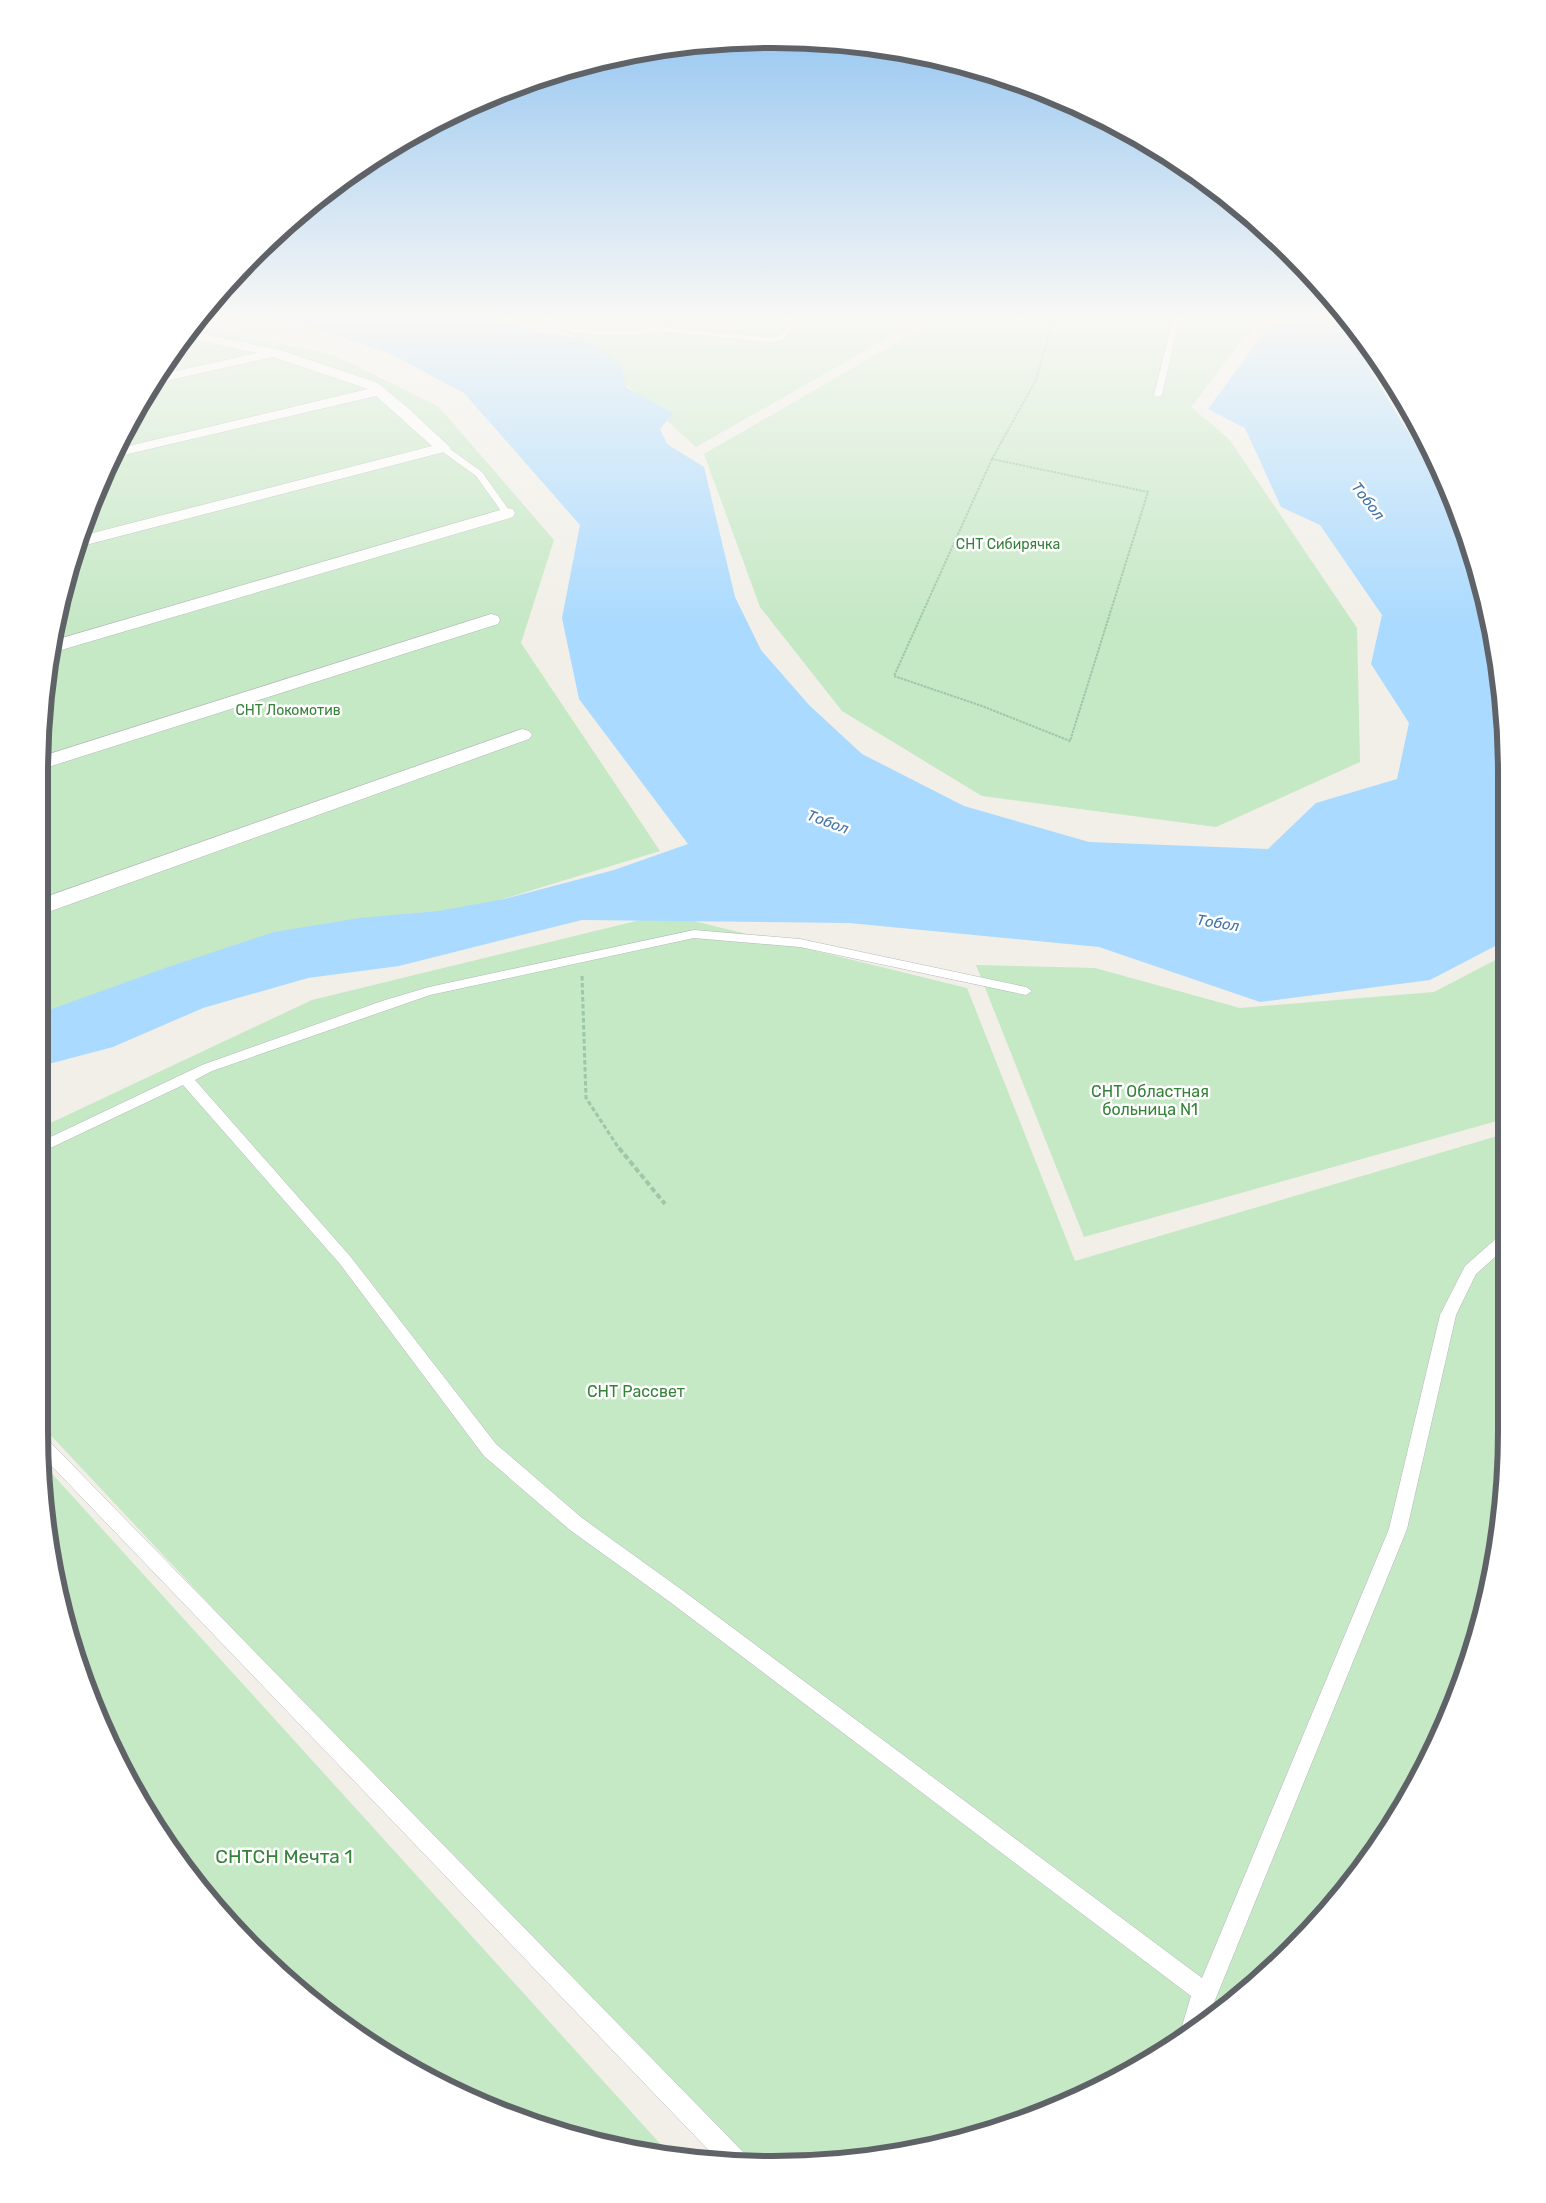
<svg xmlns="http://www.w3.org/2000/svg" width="1546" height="2203" font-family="Rubik,sans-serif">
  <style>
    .green { fill: #c5e8c5 }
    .water { fill: #aadaff }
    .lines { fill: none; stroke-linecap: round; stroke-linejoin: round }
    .lane-casing { stroke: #b5b8bc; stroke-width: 1 }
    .street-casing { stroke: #b5b8bc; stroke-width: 1 }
    .path-far2 { stroke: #9cc7a9; stroke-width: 2; stroke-dasharray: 2.5 1; stroke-linecap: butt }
    .path-far1 { stroke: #9cc7a9; stroke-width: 3; stroke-dasharray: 4.5 2.5; stroke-linecap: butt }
    .path { stroke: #9cc7a9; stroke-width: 4; stroke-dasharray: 5.5 3; stroke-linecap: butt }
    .lane { fill: #fff; fill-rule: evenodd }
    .street { fill: #fff; fill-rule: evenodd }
    .shaded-wall { fill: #8f8d8a }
    .building { fill: #cccac5; stroke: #8f8d8a }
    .labels { text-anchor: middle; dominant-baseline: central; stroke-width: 5; stroke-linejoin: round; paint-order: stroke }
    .far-park-label { font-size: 14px; fill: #348238; stroke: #fff }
    .far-water-label { font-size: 15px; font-style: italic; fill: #4174aa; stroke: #fff }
    .park-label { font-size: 16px; fill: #348238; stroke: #fff }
    .near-park-label { font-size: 19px; fill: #348238; stroke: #fff }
    .rim { fill: none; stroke: #5f6368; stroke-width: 6 }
  </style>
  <rect width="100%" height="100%" fill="#f1efe8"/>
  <g class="green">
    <path d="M510,315h418l-232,132 -127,-114z"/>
    <path d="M944,315h332l-31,21 -54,71 38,32 128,189 3,134 -144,65 -234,-31 -140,-85 -82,-104 -56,-153z"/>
    <path d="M192,324l142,31 105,52 115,133 -33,103 139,208 -619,189 -2,-267 14,-144 42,-137 42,-86z"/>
    <path d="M665,914l302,74 108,273 429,-127 2,344 -24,142 -50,134 -76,123 -99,105 -76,59 -84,48 -88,36 -93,25 -143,14 -41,-2 -688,-734 -2,-301 270,-127z"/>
    <path d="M1503,956l1,163 -420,118 -108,-272 119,3 145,40 194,-16z"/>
    <path d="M45,1466l619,682 7,9 -88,-18 -91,-31 -127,-67 -76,-59 -68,-68 -59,-76 -67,-127 -31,-91 -19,-94z"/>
  </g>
  <path class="water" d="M263,315h213l3,2 28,3 20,11 54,7 39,25 7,25 46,25 -13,16 7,15 37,23 31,130 26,53 48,55 53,49 102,52 125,36 179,7 48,-46 81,-24 12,-56 -38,-59 11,-49 -62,-90 -39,-18 -36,-79 -37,-19 52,-71 30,-23h55l35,45 -13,5 71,116 8,6 36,96 19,94 2,265 -73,38 -170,22 -161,-55 -250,-24 -267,-3 -183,46 -91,12 -105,30 -90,39 -72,19v-53l127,-46 106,-35 86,-14 79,-7 65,-12 110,-29 74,-26 -109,-145 -17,-81 18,-93 -116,-132 -75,-40 -100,-33z"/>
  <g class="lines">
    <defs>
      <g id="lane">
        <path d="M548,315h6l-2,6 17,7 33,3h33l22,-4 114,11c7,-1 11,-1 14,-8l-6,-15h6l6,15 -7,9 -13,3 -114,-11 -22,4 -51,-1 -30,-6 -8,-6z"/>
        <path d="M1174,315h6l-18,80 -4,2 -4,-2z"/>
        <path d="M440,446h6l36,26 29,41 -1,2h-6l-28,-39 -36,-26z"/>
        <path d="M694,930l106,9 226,48 6,4 -6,4 -226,-48 -106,-9 -264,57 -218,76 -17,9 155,176 146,188 86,74 100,72 520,388 187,-449 51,-214 25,-49 34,-30 5,-2v15l-28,25 -20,41 -49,214 -196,481 -2,1 -4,11 -23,17 -2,-6 11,-37 -521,-394 -100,-72 -86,-74 -144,-192 -157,-179 -141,67v-11l160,-76 180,-64 47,-14z"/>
        <path d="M44,1439l6,3 695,712 4,9 -30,-2 -674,-702z"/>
      </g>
      <g id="street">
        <path d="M187,331l93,19 98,33 30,25 43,40 -3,3 -370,96 3,-11 351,-90 -56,-50 -265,62 5,-9 252,-60 -95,-32 -121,27 6,-9 99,-22 -74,-16z"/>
        <path d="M507,508l6,1 2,4 -2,4 -462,136 1,-12z"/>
        <path d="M491,614l7,2 2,4 -2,4 -459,146 1,-13z"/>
        <path d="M522,729l7,2 3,4 -3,4 -489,176v-16z"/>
      </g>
    </defs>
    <use href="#lane" class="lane-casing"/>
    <use href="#street" class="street-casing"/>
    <g class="path-far2">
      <path d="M992,459l156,33 -78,249 -88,-35 -88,-30z"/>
      <path d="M992,459l44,-79 14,-49 7,-16"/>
    </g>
    <path class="path-far1" d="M582,976l4,122 34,52"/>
    <path class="path" d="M619,1148l46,56"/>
    <use href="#lane" class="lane"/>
    <use href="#street" class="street"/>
  </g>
  <path class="shaded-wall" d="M176,360l1,5 -15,3 4,-5z"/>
  <path class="building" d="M171,356l5,4 -10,3z"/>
  <linearGradient id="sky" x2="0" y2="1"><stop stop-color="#8fc3f1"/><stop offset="0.51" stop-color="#f9f8f5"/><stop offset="1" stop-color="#f9f8f5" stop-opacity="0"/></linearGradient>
  <rect width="1546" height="623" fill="url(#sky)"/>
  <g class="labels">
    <g class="far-park-label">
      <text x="1008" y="544">СНТ Сибирячка</text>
      <text x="288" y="710">СНТ Локомотив</text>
    </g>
    <g class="far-water-label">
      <text transform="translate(1368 501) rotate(52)">Тобол</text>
      <text transform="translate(828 822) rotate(20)">Тобол</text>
      <text transform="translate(1218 923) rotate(9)">Тобол</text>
    </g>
    <g class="park-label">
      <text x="1150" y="1091">СНТ Областная<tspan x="1150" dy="18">больница N1</tspan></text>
      <text x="636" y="1391">СНТ Рассвет</text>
    </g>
    <g class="near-park-label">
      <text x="284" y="1856">СНТСН Мечта 1</text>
    </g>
  </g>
  <path d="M0 0H1546V2203H0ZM773 48H773A725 725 0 0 1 1498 773V1431A725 725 0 0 1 773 2156H773A725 725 0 0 1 48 1431V773A725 725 0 0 1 773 48Z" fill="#fff" fill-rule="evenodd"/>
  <path class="rim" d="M773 48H773A725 725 0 0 1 1498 773V1431A725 725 0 0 1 773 2156H773A725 725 0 0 1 48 1431V773A725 725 0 0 1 773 48Z"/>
</svg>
